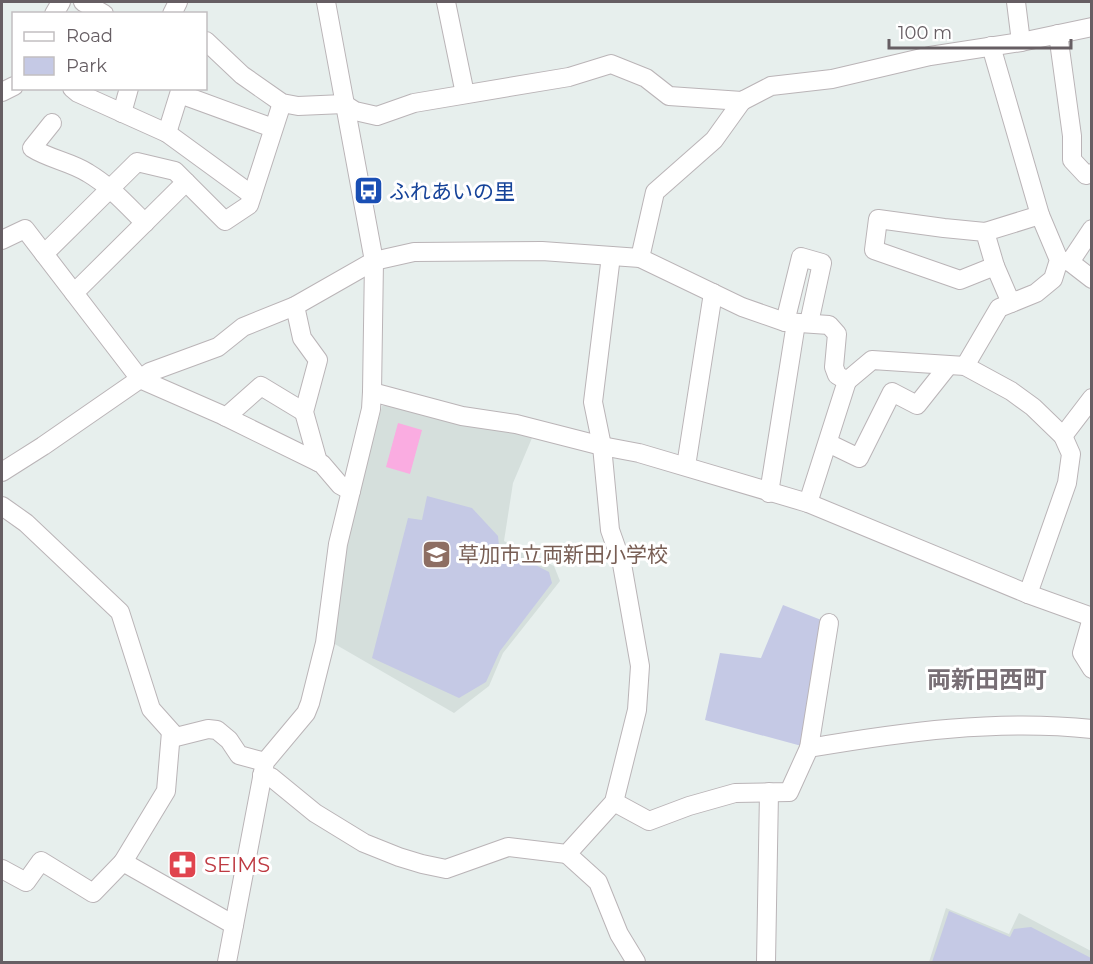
<svg xmlns="http://www.w3.org/2000/svg" width="1093" height="964" font-family="Montserrat,'Noto Sans JP',sans-serif">
  <style>
    .education { fill: #d5dfdc }
    .green { fill: #c5c9e5 }
    .water { fill: #faace1 }
    .lines { fill: none; stroke-linecap: round; stroke-linejoin: round }
    .minor-casing { stroke: #bab4b7; stroke-width: 20 }
    .minor { stroke: #fff; stroke-width: 18 }
    .labels { text-anchor: middle; dominant-baseline: central; stroke-width: 6; stroke-linejoin: round; paint-order: stroke }
    .transit-label { font-size: 21px; fill: #164399; stroke: #fff; text-anchor: start }
    .education-label { font-size: 21px; fill: #785e54; stroke: #fff; text-anchor: start }
    .health-label { font-size: 21px; fill: #be3a42; stroke: #fff; text-anchor: start }
    .quarter-label { font-size: 24px; font-weight: bold; fill: #786f75; stroke: #fff }
  </style>
  <rect width="100%" height="100%" fill="#e7efed"/>
  <g class="education">
    <path d="M395,404l77,23 36,3 24,8 -19,45 -9,58 50,25 6,15 -57,72 -14,33 -35,27 -121,-70 17,-116 32,-121z"/>
    <path d="M946,908l63,26 10,-21 72,38v11h-162z"/>
  </g>
  <g class="green">
    <path d="M427,496l45,12 26,28 1,10 50,26 3,11 -52,68 -14,31 -27,16 -87,-40 36,-140 14,2z"/>
    <path d="M783,605l46,18 -20,125 -104,-28 15,-67 41,5z"/>
    <path d="M949,911l61,26 4,-8 17,-2 60,31v4h-159z"/>
  </g>
  <path class="water" d="M398,423l24,7 -12,44 -24,-7z"/>
  <g class="lines">
    <defs>
      <g id="minor">
        <path d="M83,2l21,12"/>
        <path d="M446,2l19,92"/>
        <path d="M1016,2l5,40"/>
        <path d="M54,14l7,-12"/>
        <path d="M172,14l6,-12"/>
        <path d="M1058,34l14,102v24l14,15 6,-2"/>
        <path d="M206,41l36,34 40,28 16,3 46,-2 11,7 22,5 37,-13 155,-26 42,-13 35,14 23,18 73,5 29,-15 61,-7 98,-23 91,-14 71,-15"/>
        <path d="M72,88l6,5 89,40 85,62"/>
        <path d="M2,92l12,-6"/>
        <path d="M180,94l93,34"/>
        <path d="M122,113l7,-25"/>
        <path d="M52,123l-20,25c17,11 39,14 56,25 22,13 39,32 57,50"/>
        <path d="M167,133l14,-45"/>
        <path d="M985,232l10,34 -35,14 -86,-30 4,-31 66,9 41,4 55,-17"/>
        <path d="M2,240l23,-11 115,150 80,35 102,50 18,21 11,6"/>
        <path d="M44,254l93,-92 38,9 50,50 24,-16 33,-102"/>
        <path d="M640,258l15,-66 59,-52 28,-39"/>
        <path d="M1060,260l10,2 22,17"/>
        <path d="M1070,262l22,-33"/>
        <path d="M995,266l16,37"/>
        <path d="M74,293l112,-111"/>
        <path d="M295,306l7,32 16,22 -14,52 14,50"/>
        <path d="M785,322l16,-65 21,6 -13,60"/>
        <path d="M965,366l34,-58 37,-15 17,-14 6,-19 -19,-45 -49,-169"/>
        <path d="M847,381l25,-21 93,6 46,25 22,16 30,29 29,-38"/>
        <path d="M372,392l90,24 54,8 86,22 37,7 169,50 220,91 64,23"/>
        <path d="M226,417l35,-31 43,26"/>
        <path d="M828,443l31,15 33,-66 25,13 31,-39"/>
        <path d="M686,466l27,-173"/>
        <path d="M2,472l41,-26 107,-74 68,-25 25,-20 52,-21 79,-45 40,-9 128,-1 98,7 102,49 43,15 44,3 8,9 -3,33 3,8 10,6 -39,122"/>
        <path d="M769,493l27,-170"/>
        <path d="M2,506l24,17 94,89 31,97 25,28 32,-8 9,1 12,10 10,15 26,7"/>
        <path d="M1028,594l39,-111 4,-29 -8,-18"/>
        <path d="M1092,618l-10,35 10,16"/>
        <path d="M809,748l20,-125"/>
        <path d="M262,775l9,2 44,36 49,30 35,14 23,7 24,5 62,-22 59,7 47,-52 23,-92 3,-44 -18,-102 -12,-34 -8,-84 -9,-44 18,-146"/>
        <path d="M614,802l35,19 40,-15 46,-13 54,-1 20,-44c93,-16 188,-29 283,-19"/>
        <path d="M567,854l31,28 21,52 17,28"/>
        <path d="M123,862l43,-71 5,-59"/>
        <path d="M2,869l24,13 15,-21 52,32 30,-31 111,63"/>
        <path d="M227,962l38,-200 41,-49 4,-10 15,-60 13,-99 33,-135 1,-17 2,-131 -48,-259"/>
        <path d="M766,962l3,-170"/>
      </g>
    </defs>
    <use href="#minor" class="minor-casing"/>
    <use href="#minor" class="minor"/>
  </g>
  <defs>
    <symbol id="bus-square" viewBox="-11 -11 22 22"><rect x="-9" y="-9" width="18" height="18" rx="4" fill="#1a4fb4" stroke="#fff"/><path d="M-5-6H5V4H4V6H2V4H-2V6H-4V4H-5ZM-3.5-4V0h7V-4ZM-3.5 1.2v1.5H-2V1.2ZM2 1.2v1.5H3.5V1.2Z" fill="#fff"/></symbol>
    <symbol id="school-square" viewBox="-11 -11 22 22"><rect x="-9" y="-9" width="18" height="18" rx="4" fill="#8d6e63" stroke="#fff"/><path d="M0-5L7-2L0 1L-7-2ZM-4 1L0 2.5L4 1V4Q0 6-4 4Z" fill="#fff"/></symbol>
    <symbol id="pharmacy-square" viewBox="-11 -11 22 22"><rect x="-9" y="-9" width="18" height="18" rx="4" fill="#e0444e" stroke="#fff"/><path d="M-2-6h4v4h4v4h-4v4h-4v-4h-4v-4h4Z" fill="#fff"/></symbol>
  </defs>
  <g fill-rule="evenodd">
    <use href="#bus-square" x="352" y="174" width="33" height="33"/>
    <use href="#school-square" x="420" y="538" width="33" height="33"/>
    <use href="#pharmacy-square" x="166" y="848" width="33" height="33"/>
  </g>
  <g class="labels">
    <g class="transit-label">
      <text x="389" y="191">ふれあいの里</text>
    </g>
    <g class="education-label">
      <text x="458" y="554">草加市立両新田小学校</text>
    </g>
    <g class="health-label">
      <text x="204" y="864">SEIMS</text>
    </g>
    <g class="quarter-label">
      <text x="987" y="679">両新田西町</text>
    </g>
  </g>
  <rect width="1093" height="964" fill="none" stroke="#665e63" stroke-width="6"/>
  <rect x="12" y="12" width="195" height="78" fill="#ffffff" stroke="#c2bfc1" stroke-width="1.5"/>
  <rect x="24" y="32" width="30" height="9" fill="#ffffff" stroke="#c2bfc1" stroke-width="1.5"/>
  <text x="66" y="42" font-size="18" fill="#665e63">Road</text>
  <rect x="24" y="57" width="30" height="18" fill="#c5c9e5" stroke="#c2bfc1" stroke-width="1.5"/>
  <text x="66" y="72" font-size="18" fill="#665e63">Park</text>
  <path d="M889 39v9h182v-9" fill="none" stroke="#665e63" stroke-width="3"/>
  <text x="898" y="39" font-size="18" fill="#665e63" stroke="#ffffff" stroke-width="4.5" paint-order="stroke">100 m</text>
</svg>
